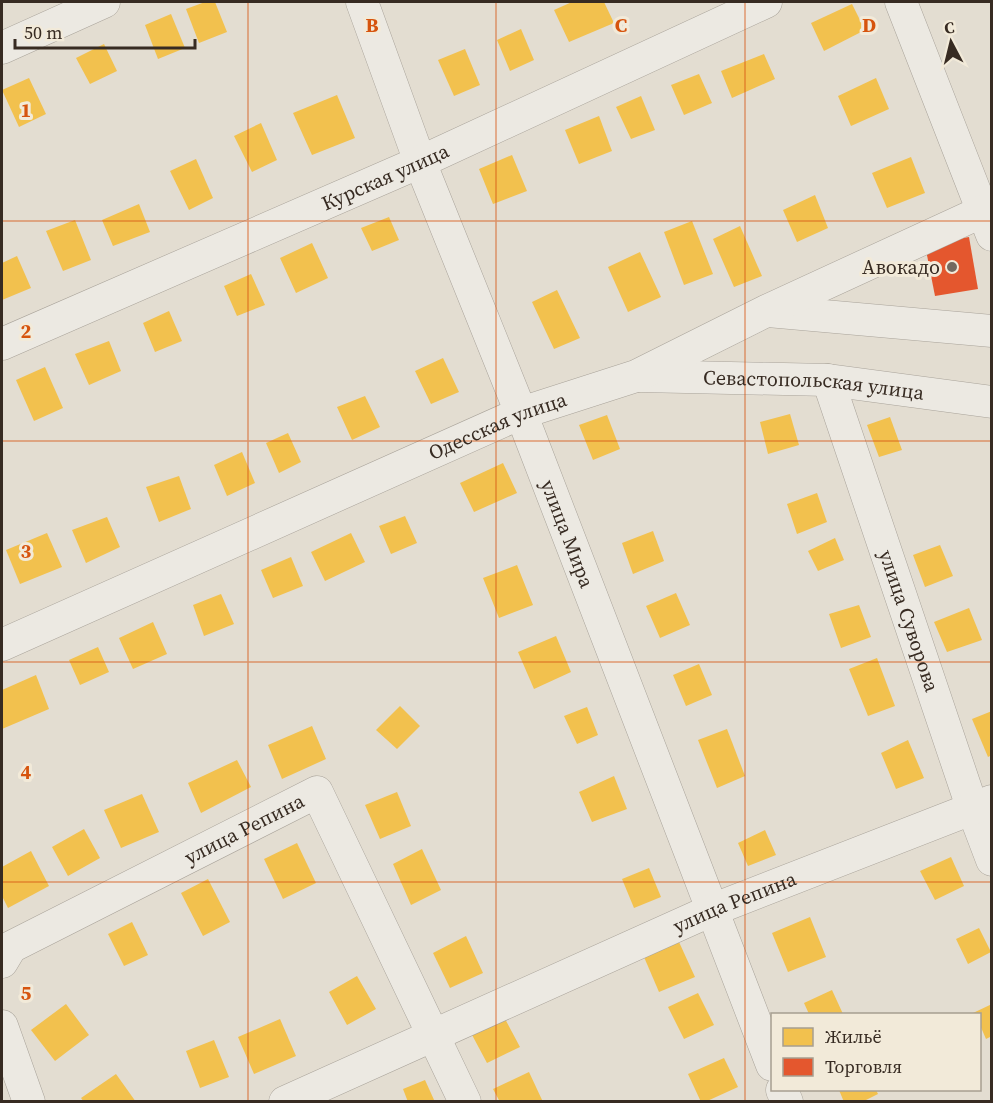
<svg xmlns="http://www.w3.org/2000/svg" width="993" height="1103" font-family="'Source Serif 4',serif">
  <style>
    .homes { fill: #f2c14e }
    .shops { fill: #e4572e }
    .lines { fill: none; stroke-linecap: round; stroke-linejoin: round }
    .minor-casing { stroke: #a9a39a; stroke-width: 33 }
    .minor { stroke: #ece9e2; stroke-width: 32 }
    .grid { fill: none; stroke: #d6540e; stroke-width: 1.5; stroke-opacity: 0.55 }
    .poi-dot { fill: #73695f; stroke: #f2ead9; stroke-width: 2 }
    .labels { text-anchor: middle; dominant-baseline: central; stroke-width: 6; stroke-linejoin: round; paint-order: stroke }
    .street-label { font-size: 20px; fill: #372b22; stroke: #f2ead9 }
    .poi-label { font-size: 20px; fill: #372b22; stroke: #f2ead9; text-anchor: end }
    .grid-label { font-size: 20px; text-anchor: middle; font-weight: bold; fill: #d6540e; stroke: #f2ead9; stroke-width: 6; stroke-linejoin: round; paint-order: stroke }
  </style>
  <rect width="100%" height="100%" fill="#e3ddd1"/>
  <g class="homes">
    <path d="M205,2h10l12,30 -28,11 -13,-34z"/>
    <path d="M572,2h32l10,21 -45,19 -15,-32z"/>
    <path d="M852,4l13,26 -41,21 -13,-28z"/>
    <path d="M171,14l14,34 -27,11 -13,-34z"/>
    <path d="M521,29l13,31 -24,11 -13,-31z"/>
    <path d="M104,44l13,27 -27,13 -14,-26z"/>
    <path d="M465,49l15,36 -26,11 -16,-36z"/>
    <path d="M764,54l11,25 -43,19 -11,-27z"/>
    <path d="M699,74l13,29 -28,12 -13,-30z"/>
    <path d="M29,78l17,36 -27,13 -17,-37z"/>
    <path d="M876,78l13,31 -38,17 -13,-30z"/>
    <path d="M337,95l18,43 -43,17 -19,-42z"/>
    <path d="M641,96l14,34 -24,9 -15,-32z"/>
    <path d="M599,116l13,35 -33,13 -14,-34z"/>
    <path d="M261,123l16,37 -25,12 -18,-36z"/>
    <path d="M512,155l15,36 -34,13 -14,-35z"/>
    <path d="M911,157l14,36 -38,15 -15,-35z"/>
    <path d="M196,159l17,39 -24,12 -19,-39z"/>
    <path d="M815,195l13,33 -31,14 -14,-32z"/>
    <path d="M139,204l11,28 -37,14 -11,-26z"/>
    <path d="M389,217l10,23 -27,11 -11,-23z"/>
    <path d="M75,220l16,40 -28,11 -17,-40z"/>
    <path d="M692,221l21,53 -29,11 -20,-53z"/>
    <path d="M740,226l22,50 -28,11 -21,-48z"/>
    <path d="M312,243l16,35 -32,15 -16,-35z"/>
    <path d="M640,252l21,45 -33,15 -20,-45z"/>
    <path d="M17,256l14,32 -29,12v-37z"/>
    <path d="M251,274l14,31 -28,11 -13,-30z"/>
    <path d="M557,290l23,48 -26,11 -22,-47z"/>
    <path d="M169,311l13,30 -27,11 -12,-29z"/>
    <path d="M109,341l12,30 -32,14 -14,-31z"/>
    <path d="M443,358l16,34 -28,12 -16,-33z"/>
    <path d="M45,367l18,41 -29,13 -18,-41z"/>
    <path d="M365,396l15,31 -28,13 -15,-33z"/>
    <path d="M790,414l9,31 -31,9 -8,-32z"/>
    <path d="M607,415l13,34 -27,11 -14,-35z"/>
    <path d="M890,417l12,33 -23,7 -12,-32z"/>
    <path d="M288,433l13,29 -22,11 -13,-30z"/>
    <path d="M242,452l13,31 -28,13 -13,-31z"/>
    <path d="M503,463l14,30 -43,19 -14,-29z"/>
    <path d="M179,476l12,33 -32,13 -13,-35z"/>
    <path d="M817,493l10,29 -30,12 -10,-30z"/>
    <path d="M405,516l12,27 -26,11 -12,-28z"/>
    <path d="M107,517l13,30 -34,16 -14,-33z"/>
    <path d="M653,531l11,30 -31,13 -11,-31z"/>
    <path d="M47,533l15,34 -42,17 -14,-34z"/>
    <path d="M351,533l14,29 -40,19 -14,-29z"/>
    <path d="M835,538l9,22 -26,11 -10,-20z"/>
    <path d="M940,545l13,31 -28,11 -12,-32z"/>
    <path d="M291,557l12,29 -30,12 -12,-28z"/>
    <path d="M517,565l16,40 -34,13 -16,-40z"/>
    <path d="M676,593l14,32 -30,13 -14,-32z"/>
    <path d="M221,594l13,30 -30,12 -11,-31z"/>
    <path d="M859,605l12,32 -30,11 -12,-34z"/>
    <path d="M969,608l13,32 -35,12 -13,-30z"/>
    <path d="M153,622l14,32 -34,15 -14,-31z"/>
    <path d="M556,636l15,36 -37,17 -16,-37z"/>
    <path d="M98,647l11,25 -29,13 -11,-25z"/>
    <path d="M877,658l18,48 -27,10 -19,-47z"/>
    <path d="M699,664l13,31 -26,11 -13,-31z"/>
    <path d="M36,675l13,34 -47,20v-39z"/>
    <path d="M400,706l20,20 -23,23 -21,-19z"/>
    <path d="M587,707l11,28 -21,9 -13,-28z"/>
    <path d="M992,711v44l-4,2 -16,-38z"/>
    <path d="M312,726l14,33 -44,20 -14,-34z"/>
    <path d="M727,729l18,47 -28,12 -19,-48z"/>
    <path d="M908,740l16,38 -28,11 -15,-36z"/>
    <path d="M237,760l14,27 -50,26 -13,-30z"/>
    <path d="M614,776l13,33 -35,13 -13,-30z"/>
    <path d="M397,792l14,34 -31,13 -15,-34z"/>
    <path d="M142,794l17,38 -38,16 -17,-38z"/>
    <path d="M84,829l16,29 -32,18 -16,-29z"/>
    <path d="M765,830l11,25 -28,11 -10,-23z"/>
    <path d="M297,843l19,40 -33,16 -19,-40z"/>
    <path d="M422,849l19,41 -30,15 -18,-41z"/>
    <path d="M31,851l18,35 -41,22 -6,-12v-29z"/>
    <path d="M951,857l13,29 -29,14 -15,-29z"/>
    <path d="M649,868l12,29 -27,11 -12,-29z"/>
    <path d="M208,879l22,43 -27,14 -22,-43z"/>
    <path d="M810,917l16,40 -38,15 -16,-39z"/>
    <path d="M132,922l16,33 -24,11 -16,-32z"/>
    <path d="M979,928l12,24 -23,12 -12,-25z"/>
    <path d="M466,936l17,37 -33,15 -17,-35z"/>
    <path d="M679,942l16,35 -36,15 -15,-35z"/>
    <path d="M357,976l19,33 -29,16 -18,-33z"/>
    <path d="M832,990l11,24h-34l-5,-11z"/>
    <path d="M698,993l16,32 -30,14 -16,-32z"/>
    <path d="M66,1004l23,31 -34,26 -24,-31z"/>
    <path d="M992,1004v32l-6,3 -6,-14v-11l-7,-1z"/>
    <path d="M504,1017l16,30 -33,16 -16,-30z"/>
    <path d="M280,1019l16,37 -42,18 -16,-37z"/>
    <path d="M214,1040l15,37 -29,11 -14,-37z"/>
    <path d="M724,1058l14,29 -33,15h-4l-13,-28z"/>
    <path d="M529,1072l14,30h-43l-7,-13z"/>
    <path d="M116,1074l20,28h-52l-3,-4z"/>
    <path d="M425,1080l10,22h-27l-5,-13z"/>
    <path d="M839,1090h37l2,4 -16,8h-18z"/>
  </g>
  <path class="shops" d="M969,237l9,52 -43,7 -10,-51z"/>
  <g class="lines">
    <defs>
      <g id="minor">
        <path id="s1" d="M362,2l58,160 101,251 251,652"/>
        <path d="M901,2l91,233"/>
        <path d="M2,48l102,-46"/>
        <path d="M768,311l224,20"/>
        <path id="s2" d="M2,344l418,-182 346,-160"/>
        <path id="s3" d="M640,376l188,4 164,22"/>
        <path id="s4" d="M828,380l145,430 19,50"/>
        <path id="s5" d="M2,645l519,-232 115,-37 130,-65 226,-104"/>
        <path id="s6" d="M2,962l9,-15 306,-155 148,310"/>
        <path d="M2,1026l27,76"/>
        <path d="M782,1090l5,12"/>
        <path id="s7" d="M285,1102l427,-192 280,-109"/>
      </g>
    </defs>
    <use href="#minor" class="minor-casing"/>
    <use href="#minor" class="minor"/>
  </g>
  <path class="grid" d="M248,2v1100M496,2v1100M745,2v1100M2,221h990M2,441h990M2,662h990M2,882h990"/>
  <circle class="poi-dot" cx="952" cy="267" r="6"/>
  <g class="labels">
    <g class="street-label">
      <text stroke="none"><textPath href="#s2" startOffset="418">Курская улица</textPath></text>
      <text stroke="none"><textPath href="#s3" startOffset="174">Севастопольская улица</textPath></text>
      <text stroke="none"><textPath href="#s5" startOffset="542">Одесская улица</textPath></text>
      <text stroke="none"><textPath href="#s1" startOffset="570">улица Мира</textPath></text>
      <text stroke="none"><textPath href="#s4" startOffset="254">улица Суворова</textPath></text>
      <text stroke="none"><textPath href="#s6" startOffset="279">улица Репина</textPath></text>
      <text stroke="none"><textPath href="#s7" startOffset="492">улица Репина</textPath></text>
    </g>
    <g class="poi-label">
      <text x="940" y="267">Авокадо</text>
    </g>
  </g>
  <g class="grid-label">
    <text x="372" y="32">B</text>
    <text x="621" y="32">C</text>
    <text x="869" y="32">D</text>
    <text x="26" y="117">1</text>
    <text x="26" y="338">2</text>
    <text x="26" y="558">3</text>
    <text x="26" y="779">4</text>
    <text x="26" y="1000">5</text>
  </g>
  <rect width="993" height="1103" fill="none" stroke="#372b22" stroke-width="6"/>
  <rect x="771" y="1013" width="210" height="78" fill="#f2ead9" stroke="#a79e90" stroke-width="1.5"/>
  <rect x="783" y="1028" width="30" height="18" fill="#f2c14e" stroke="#a79e90" stroke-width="1.5"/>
  <text x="825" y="1043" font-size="18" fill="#372b22">Жильё</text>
  <rect x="783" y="1058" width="30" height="18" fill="#e4572e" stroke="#a79e90" stroke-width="1.5"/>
  <text x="825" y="1073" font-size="18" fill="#372b22">Торговля</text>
  <g transform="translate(951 42) rotate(353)" stroke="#f2ead9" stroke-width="4.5" paint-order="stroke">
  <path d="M0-4.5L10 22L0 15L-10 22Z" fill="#372b22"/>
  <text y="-9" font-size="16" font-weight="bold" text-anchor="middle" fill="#372b22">С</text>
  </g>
  <path d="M15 39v9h180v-9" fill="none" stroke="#372b22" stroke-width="3"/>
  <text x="24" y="39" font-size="18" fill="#372b22" stroke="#f2ead9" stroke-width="4.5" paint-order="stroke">50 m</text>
</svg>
